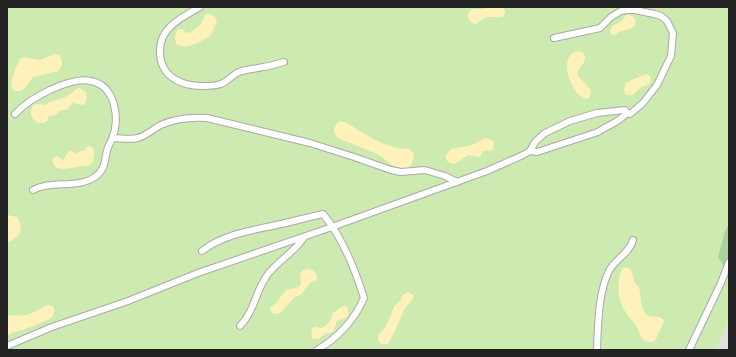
<svg xmlns="http://www.w3.org/2000/svg" width="736" height="357" font-family="Roboto,sans-serif">
  <style>
    .residential { fill: #e0dfdf }
    .grass { fill: #cdebb0 }
    .forest { fill: #add19e }
    .sand { fill: #fff1ba }
    .lines { fill: none; stroke-linecap: round; stroke-linejoin: round }
    .service-casing { stroke: #a9a9a9; stroke-width: 8 }
    .service { stroke: #fff; stroke-width: 6 }
  </style>
  <rect width="100%" height="100%" fill="#f2efe9"/>
  <path class="residential" d="M729,320v30h-12z"/>
  <path class="grass" d="M7,7h722v313l-12,30h-710z"/>
  <path class="forest" d="M729,224v51l-11,-18 7,-26z"/>
  <g class="sand">
    <path d="M491,7h12l2,4 -1,5c-5,3 -10,0 -16,1 -5,1 -8,4 -12,7 -5,-1 -9,-5 -8,-10l4,-5h12z"/>
    <path d="M210,14l5,3 2,5 -6,13c-8,6 -26,16 -35,9l-1,-7 2,-7 5,-1 4,3 4,1 11,-9 4,-9z"/>
    <path d="M626,15h3c6,2 8,6 5,11 -7,6 -11,2 -19,9l-4,-1 -1,-2 2,-6 10,-5z"/>
    <path d="M577,51l5,1 3,4c0,11 -7,10 -8,19l14,15 -1,7 -4,2c-13,-2 -30,-42 -9,-48z"/>
    <path d="M54,54l5,1c5,5 4,11 -1,16l-25,6c-6,7 -10,19 -21,12 -2,-8 5,-27 10,-32l18,3z"/>
    <path d="M646,74l4,2 1,4 -2,4 -9,4 -7,7h-7c-3,-4 -2,-9 1,-13z"/>
    <path d="M79,88l7,4 1,6 -3,7 -12,-2 -5,7h-7l-4,5 -7,1 -2,5 -4,2c-10,1 -15,-9 -10,-18l5,-1 7,1c6,-5 16,-5 22,-9 5,-3 6,-6 12,-8z"/>
    <path d="M340,121l7,2 24,15 13,6 13,4 12,1 5,5 -2,10 -5,4c-18,0 -17,-7 -30,-14l-39,-16c-6,-5 -5,-13 2,-17z"/>
    <path d="M486,138l8,4 -1,8 -10,1 -2,4 -2,2 -10,-2 -15,9 -4,-1 -4,-3v-5l5,-6 18,-3z"/>
    <path d="M88,146c10,1 5,10 5,16 -5,6 -10,3 -17,5 -9,2 -22,5 -24,-7l2,-3 3,-1 6,4 6,-9h3l4,3 4,-3h4z"/>
    <path d="M7,215l10,2c8,14 3,19 -10,26z"/>
    <path d="M624,267c9,1 8,7 10,14 0,3 4,4 5,7 2,5 2,18 4,22 7,12 15,2 21,11l-7,16 -4,5c-4,0 -6,0 -9,-2 -4,-3 -4,-7 -6,-11 -5,-9 -14,-16 -17,-26 -3,-9 -4,-30 3,-36z"/>
    <path d="M307,269l7,2 3,5v4l-7,3 -8,11 -7,3 -15,16 -4,1 -4,-1 -2,-5 6,-5 10,-13 10,-2 5,-3 -1,-11 3,-4z"/>
    <path d="M408,292l5,3c1,7 -6,9 -9,15 -2,6 -13,31 -17,34 -3,1 -4,0 -6,0l-3,-4 1,-6 5,-5 6,-12 4,-11 6,-5 3,-6z"/>
    <path d="M47,305l6,1 1,3v4l-2,4 -4,3 -25,10 -10,2 -6,4v-21c20,2 23,0 40,-10z"/>
    <path d="M345,306l3,2v8l-3,2 -8,3 -4,11 -9,2 -5,5h-6c-2,-4 -3,-10 2,-12l7,1 7,-5 4,-10 8,-6z"/>
  </g>
  <g class="lines">
    <defs>
      <g id="service">
        <path d="M200,7c-17,10 -40,20 -40,43 -1,26 20,36 43,36 6,0 12,0 18,-2 7,-3 11,-9 18,-12 8,-3 16,-3 24,-5 7,-1 14,-3 21,-5"/>
        <path d="M15,114c10,-11 21,-17 35,-24 11,-5 28,-12 41,-9 25,5 29,38 21,58 -1,3 -3,6 -4,8 -4,12 -1,21 -13,30 -18,12 -44,3 -62,13"/>
        <path d="M113,138c8,0 17,2 25,0 10,-3 17,-11 25,-14 14,-6 30,-7 44,-6l103,25 44,14 37,13 10,2 24,-2 20,6 12,6"/>
        <path d="M530,151l7,1 61,-20c10,-7 20,-9 29,-19"/>
        <path d="M202,251c21,-17 52,-21 79,-27 14,-3 28,-7 42,-10 20,24 32,55 41,84 -10,23 -25,39 -47,52"/>
        <path d="M240,326c14,-14 15,-33 26,-49 10,-16 29,-24 38,-40"/>
        <path d="M7,346l45,-19 76,-26 70,-28 134,-46 155,-56 36,-16 7,-4 5,-9 10,-9 25,-12 27,-8 28,-3 2,3 3,1 13,-11 14,-18 14,-29 2,-23 -6,-12 -6,-5 -7,-2 -19,-4h-7l-7,1 -10,6 -11,11 -46,10"/>
        <path d="M597,350c1,-24 1,-57 12,-79 6,-12 21,-18 24,-31"/>
        <path d="M689,350l32,-67 8,-21"/>
      </g>
    </defs>
    <use href="#service" class="service-casing"/>
    <use href="#service" class="service"/>
  </g>
  <rect width="736" height="357" fill="none" stroke="#222222" stroke-width="16"/>
</svg>
